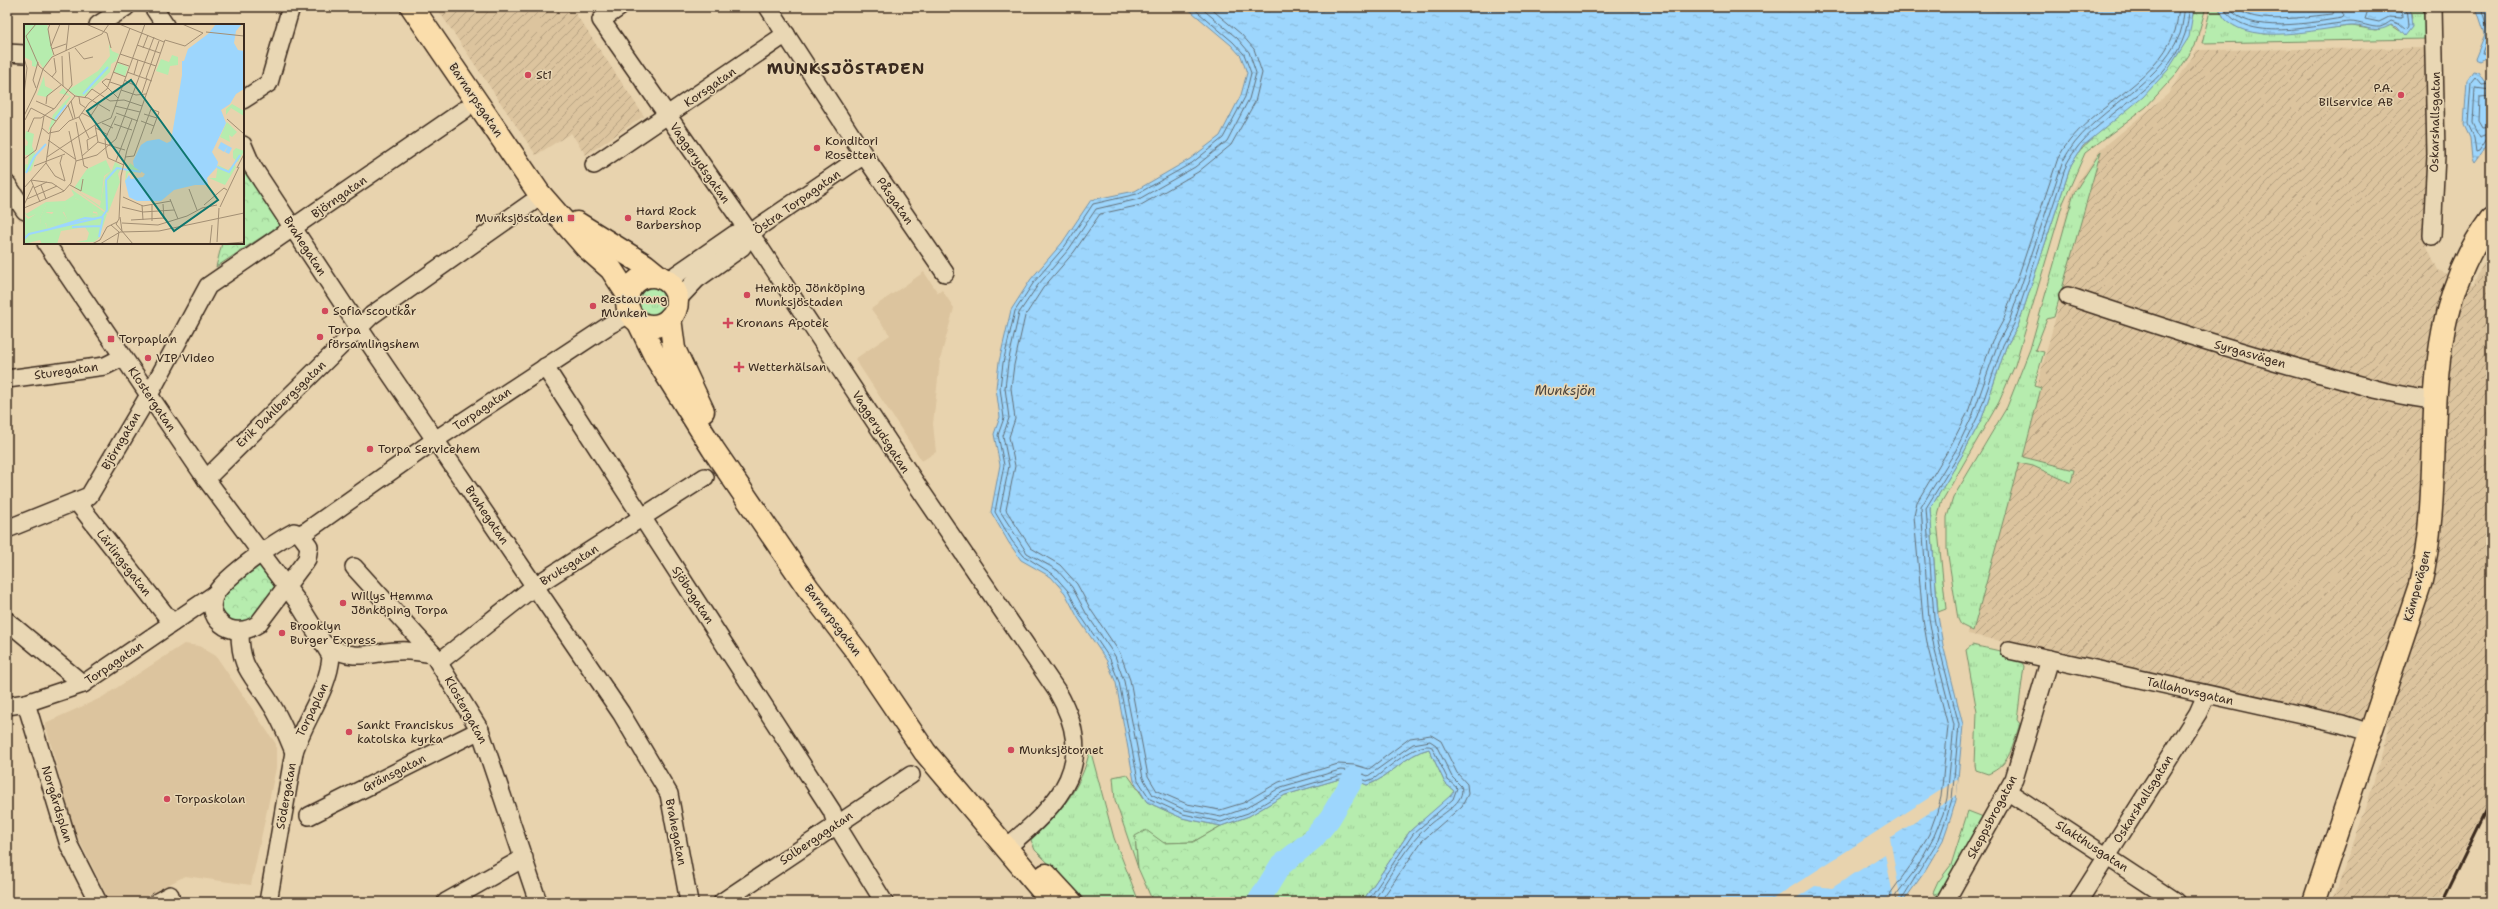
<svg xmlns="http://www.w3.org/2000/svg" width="2498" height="909" font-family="'Shantell Sans',sans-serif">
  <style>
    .built { fill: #dcc49e }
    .industrial { fill: url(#industrial-furrows) }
    .grass { fill: url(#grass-tufts); stroke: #788b66 }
    .forest { fill: url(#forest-crowns); stroke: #788b66 }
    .water { fill: url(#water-ripples); stroke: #7691a4 }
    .pier { fill: #e8d3ae }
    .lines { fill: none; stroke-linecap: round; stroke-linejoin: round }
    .shore { stroke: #626f77; stroke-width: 1 }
    .river { stroke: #9dd6fd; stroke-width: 22 }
    .minor-casing { stroke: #3b2a1e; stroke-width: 20 }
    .major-casing { stroke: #3b2a1e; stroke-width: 25 }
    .minor { stroke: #e9d7b4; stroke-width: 17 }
    .major { stroke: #faddab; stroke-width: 22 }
    .rail { stroke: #3b2a1e; stroke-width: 3 }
    .poi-dot { fill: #d1495b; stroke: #e9d7b4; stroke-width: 1.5 }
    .labels { text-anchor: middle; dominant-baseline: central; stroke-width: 3; stroke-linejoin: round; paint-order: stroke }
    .poi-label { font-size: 12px; fill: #3b2a1e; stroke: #e9d7b4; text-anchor: start }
    .street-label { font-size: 12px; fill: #3b2a1e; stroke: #e9d7b4 }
    .water-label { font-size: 13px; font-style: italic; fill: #4a443f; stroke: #e9d7b4 }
    .district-label { font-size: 16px; font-weight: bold; letter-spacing: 1px; fill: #3b2a1e; stroke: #e9d7b4 }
    .inset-river { fill: none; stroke: #9dd6fd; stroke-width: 2 }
    .inset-road { fill: none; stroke: #a38f74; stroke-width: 1 }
    .view { fill: #0f766e; fill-opacity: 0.15; stroke: #0f766e; stroke-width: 2 }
    .inset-edge { fill: none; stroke: #3b2a1e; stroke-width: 2 }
  </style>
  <defs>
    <pattern id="industrial-furrows" width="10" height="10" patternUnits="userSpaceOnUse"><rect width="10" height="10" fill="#dcc49e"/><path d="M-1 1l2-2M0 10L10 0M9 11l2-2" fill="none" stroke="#b49f80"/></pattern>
    <pattern id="grass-tufts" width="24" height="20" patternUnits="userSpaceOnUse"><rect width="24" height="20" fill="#b6ecae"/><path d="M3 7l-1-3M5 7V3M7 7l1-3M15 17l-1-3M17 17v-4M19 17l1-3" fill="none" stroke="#9dcb95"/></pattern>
    <pattern id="forest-crowns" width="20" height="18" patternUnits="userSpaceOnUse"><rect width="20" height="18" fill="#b6ecae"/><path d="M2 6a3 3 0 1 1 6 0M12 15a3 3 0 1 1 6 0" fill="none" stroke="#9dcb95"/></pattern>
    <pattern id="water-ripples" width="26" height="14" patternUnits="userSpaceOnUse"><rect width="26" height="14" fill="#9dd6fd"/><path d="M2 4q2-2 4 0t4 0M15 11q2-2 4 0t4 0" fill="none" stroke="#88b8d8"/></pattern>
  </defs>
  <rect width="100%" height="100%" fill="#e8d3ae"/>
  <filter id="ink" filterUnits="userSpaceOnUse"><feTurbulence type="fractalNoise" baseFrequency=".025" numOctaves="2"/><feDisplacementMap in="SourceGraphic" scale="8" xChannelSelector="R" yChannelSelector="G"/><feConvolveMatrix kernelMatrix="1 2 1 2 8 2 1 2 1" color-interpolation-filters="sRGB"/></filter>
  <g filter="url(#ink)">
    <g class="built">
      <path d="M924,272l14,21 4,-3 12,18 -14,52 -7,64 3,28 -14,9 -67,-102 35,-24 -19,-26z"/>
      <path d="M184,644l15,2 17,10 60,88v24l-25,117 -66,-9 -50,26h-25l-36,-72 -29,-107 56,-25z"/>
    </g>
    <g class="industrial">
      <path d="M436,7h135l73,109 -58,39 -15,-22 -35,22z"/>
      <path d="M2426,48l3,106 -4,88 13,28 35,15 11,-23 7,-7v542l-53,105h-106l34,-94 24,-83 -422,-91 95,-343 -14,-3 23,-97 28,-41 68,-56 29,-44z"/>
    </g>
    <g class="grass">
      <path d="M2211,7h7l8,13 16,9 23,5 87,-8 24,4 15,-5 9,6 12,-13 -2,-11h13l3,32 -224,4z"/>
      <path d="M2101,151l-47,166 -7,2 -12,31 9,2 -10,34 7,2 -18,69 51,13 -3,13 -38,-17 -14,-3 -46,168 -12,-6 -3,-6 -11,-70v-32l6,-19 54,-91 23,-58 44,-156z"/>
      <path d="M654,282c13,6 24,18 11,31 -23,23 -48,-26 -11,-31z"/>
      <path d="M1972,645c15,4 44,6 52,21l-7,54 3,4c-8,21 -9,41 -32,50l-12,-4 -1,-5 2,-53 -11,-62z"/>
      <path d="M1090,749l24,89 25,64h-51l-53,-52 -4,-10c28,-27 51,-51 59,-91z"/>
      <path d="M1429,749l16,34 9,8 -3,5 -41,35 -48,71h-103l21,-36 33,-27 17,-21 23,-39 14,6c23,-7 38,-31 62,-36z"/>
      <path d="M1127,774l20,28 35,16 39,8 -28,16 -29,1 -29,-6 3,31 -23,-68 -2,-23z"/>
      <path d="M1968,811l18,7 -44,81 -9,-6 5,-11 13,-17z"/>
    </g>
    <g class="forest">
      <path d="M2194,7h12l-11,39 -18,27 -31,34 -61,46 -22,50 -48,162 -16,37 -58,101 -4,18 9,88 -8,3 -8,-103 33,-55 19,-36 24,-71 12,-21 53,-161c9,-17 22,-28 37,-40 41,-36 78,-61 86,-118z"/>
      <path d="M243,169l37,56 -64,42 6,-24h21z"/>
      <path d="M261,565l16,23 -23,31 -19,5 -8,-5 -7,-13c5,-20 26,-29 41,-41z"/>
      <path d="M1343,778l10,1 -23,39 -17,21 -33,27 -21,36h-106l-15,-34 -3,-32 11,-6 18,13 29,-1 28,-16 28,-10 36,-21z"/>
    </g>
    <g class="water">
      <path d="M1186,7h1008l-5,30 -21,33 -25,27 -60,49 -12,19 -53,161 -12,21 -24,71 -19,36 -33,55 8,107 5,29 20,80 -7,75 -5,17 -8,23 -20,34 -20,28h-541l48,-71 40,-35 4,-5 -9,-8 -16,-34c-24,5 -39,29 -62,36l-14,-6 -10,-1 -58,17 -36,21 -28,10 -39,-8 -35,-16 -13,-21 -18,-98 -9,-22 -29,-43 -13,-25 -14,-16 -30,-17 -12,-17 -18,-31 9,-47 -6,-31 6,-17 -4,-29 3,-26 12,-52 20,-31 31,-36 29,-43 44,-9 55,-32 30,-23 21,-41 6,-22 -6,-17 -10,-11z"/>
      <path d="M2218,7h129l6,4 8,-4h49l2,20 -7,9 -8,-9 -6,-2c-17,10 -24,0 -41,1 -35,3 -95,20 -124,-6 -3,-3 -5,-9 -8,-13z"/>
      <path d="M2476,7h15v54l-3,-4 -8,4 -5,-2 10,-25z"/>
      <path d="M2491,65v75l-17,23 -2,-4 -2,-21 -6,-13 3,-45 6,-9 5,1 6,9 4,1z"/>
    </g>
    <path class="pier" d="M1958,779l-1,16 -67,43 10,58 -5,6h-11l4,-6 3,2 2,-3 -8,-41 -53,34 -17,-2 -25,16h-14l-2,-4z"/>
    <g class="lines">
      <g class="shore">
        <path d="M1192,7l41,35 11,12 7,19 -6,24 -22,41 -31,25 -55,31 -44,10 -28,42 -31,36 -19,29 -12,52 -3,25 4,30 -6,17 6,30 -9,47 17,29 12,15 29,18 15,17 13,25 29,43 9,23 19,98 12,19 33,15 38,8 27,-9 35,-21 58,-17 13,1 13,5 8,-3c10,-8 44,-38 57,-31l16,33 9,8 -4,11 -40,35 -46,68"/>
        <path d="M1200,7l37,31 12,14 7,21 -7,26 -22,42 -32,26 -56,32 -43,10 -27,40 -31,36 -19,28 -11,50 -3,25 4,30 -6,18 6,30 -9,45 27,42 30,17 15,17 14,26 29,43 9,25 19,97 10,17 32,15 36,7 25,-9 35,-21 59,-17 15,1 13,5 45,-32 17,-3 6,4 16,32 9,9c6,16 -21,29 -31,38 -24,21 -40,52 -57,78"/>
        <path d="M1209,7l32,27 13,15 8,24 -7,29 -24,43 -33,27 -57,33 -41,9 -26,38 -31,36 -18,28 -11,49 -3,23 4,31 -6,18 6,29 -9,44 25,38 29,17 17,19 14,26 29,43 10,27 18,96 9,15 30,13 33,6 23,-7 36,-21 59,-18 17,1 14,4 41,-31 21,-3 10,6 16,32 10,11 1,10 -6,12 -40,35 -42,61"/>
        <path d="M2223,7c22,38 91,18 127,15 10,0 21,6 30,5 4,-1 8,-4 11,-6l8,3 7,6 2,-4 -2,-19"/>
        <path d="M2229,7c16,29 86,15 113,11l2,-2 -4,-9"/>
        <path d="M2236,7c17,20 73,9 97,7l1,-7"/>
        <path d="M2369,7l-4,12 14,3 10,-5 13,1 -1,-11"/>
        <path d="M2481,7l8,27 -7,19 9,1"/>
        <path d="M2491,84l-9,1 -7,-8 -4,5 -3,42 6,13 2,15 3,-1 8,-12 4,-1"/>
        <path d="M2491,90l-16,-2 -2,35 7,14 11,-4"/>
        <path d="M2491,96l-11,1 -1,24 4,7 8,-1"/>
        <path d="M1889,902l1,-8 21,-29 18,-31 8,-22 4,-15 7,-71 -20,-78 -5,-29 -9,-103 3,-14 33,-55 18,-35 24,-71 12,-22 54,-161c27,-51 96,-70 117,-127 2,-7 3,-16 4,-24"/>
        <path d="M1895,902l1,-7 20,-26 18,-33 9,-22 4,-16 7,-73 -20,-78 -5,-29 -8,-111 35,-57 17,-36 25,-71 11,-21 54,-161c27,-52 94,-71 117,-127 3,-8 3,-18 5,-27"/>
        <path d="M1900,902l39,-63 8,-23 5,-17 7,-74 -20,-79 -5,-29 -8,-109 34,-55 18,-37 25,-71 11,-21 53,-161c28,-52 99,-70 118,-129 3,-9 3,-18 5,-27"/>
      </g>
      <path class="river" d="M1258,902l22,-36 33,-27 17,-21 23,-39"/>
      <defs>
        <g id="minor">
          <path d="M153,7l12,18"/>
          <path d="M620,7l-19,13 157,225 161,243 138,203c42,72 4,111 -50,156"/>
          <path d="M768,7l96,148 81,118"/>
          <path d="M98,25l28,-18"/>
          <path d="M7,53l18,1"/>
          <path d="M243,100l26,-17 22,-76"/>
          <path d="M243,145l9,21 107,162 262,385 48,81 20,108"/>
          <path d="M594,165l192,-131"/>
          <path d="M7,184l18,27"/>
          <path d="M2432,236l4,-81 -3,-148"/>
          <path d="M46,243l160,236 91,122 34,55c-2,33 -27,64 -37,96l-26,150"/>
          <path d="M667,281l68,-47 15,1"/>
          <path d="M2068,296c82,27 163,54 246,76 40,11 79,24 121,28"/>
          <path d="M677,300l20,-21 45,-32 8,-12 10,-9 104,-71"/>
          <path d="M545,367l287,444 4,13 48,78"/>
          <path d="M7,379l98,-13 18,-9"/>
          <path d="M206,479l166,-164 159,-112"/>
          <path d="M77,502l95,121"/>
          <path d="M7,529l82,-33 60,-101 59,-109 256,-176"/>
          <path d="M294,532l6,2 9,12 -2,13 -49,65c-28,19 -56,-9 -42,-31 11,-18 59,-51 78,-61z"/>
          <path d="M300,534l8,-4 127,-90 176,-116 20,-11"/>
          <path d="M354,567l79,87 47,76 58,172"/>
          <path d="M7,621l76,63"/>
          <path d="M240,632c0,38 13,42 31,72 10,15 16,31 23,48"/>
          <path d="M326,645c32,20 50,4 82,6 9,0 17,2 25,3"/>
          <path d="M2009,650l333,74 29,9"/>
          <path d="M439,662l96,-76 170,-109"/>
          <path d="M26,703l43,142 29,57"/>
          <path d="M7,706l19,-3 57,-19 132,-90"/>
          <path d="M2007,791l169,111"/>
          <path d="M309,816l171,-86"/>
          <path d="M157,902l13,-7"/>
          <path d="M446,902l78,-44"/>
          <path d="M722,902l189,-127"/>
          <path d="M1945,902l69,-123 36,-120"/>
          <path d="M2078,902l120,-189 8,-18"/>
        </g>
        <g id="major">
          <path d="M412,7l127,186 47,54 25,22 17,26"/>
          <path d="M577,223l68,42 16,13"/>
          <circle cx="652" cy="301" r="25"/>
          <path d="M670,318l4,31 29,62"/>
          <path d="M638,321l18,37 57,91 95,139 50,65 67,99 127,150"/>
          <path d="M1046,875l25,27"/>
          <path d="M2314,902l106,-317c30,-126 -12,-253 71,-366"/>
        </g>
      </defs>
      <use href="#minor" class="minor-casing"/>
      <use href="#major" class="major-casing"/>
      <use href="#minor" class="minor"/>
      <use href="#major" class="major"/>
      <path class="rail" d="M2442,902l49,-101"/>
    </g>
  </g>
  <g class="poi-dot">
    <circle cx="528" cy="75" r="4"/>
    <circle cx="2401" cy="95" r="4"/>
    <circle cx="817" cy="148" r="4"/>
    <rect x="567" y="214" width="8" height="8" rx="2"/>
    <circle cx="628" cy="218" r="4"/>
    <circle cx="747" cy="295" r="4"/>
    <circle cx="593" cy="306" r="4"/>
    <circle cx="325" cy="311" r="4"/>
    <path d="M726 317h4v4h4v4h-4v4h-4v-4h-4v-4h4z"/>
    <circle cx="320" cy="337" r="4"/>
    <rect x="107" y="335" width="8" height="8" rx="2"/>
    <circle cx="148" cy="358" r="4"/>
    <path d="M737 361h4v4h4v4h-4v4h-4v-4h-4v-4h4z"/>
    <circle cx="370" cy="449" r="4"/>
    <circle cx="343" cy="603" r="4"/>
    <circle cx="282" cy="633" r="4"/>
    <circle cx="349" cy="732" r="4"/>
    <circle cx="1011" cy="750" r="4"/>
    <circle cx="167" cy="799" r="4"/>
  </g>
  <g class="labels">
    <g class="poi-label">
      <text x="536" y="75">St1</text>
      <text x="2393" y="88" text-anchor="end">P.A.<tspan x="2393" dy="14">Bilservice AB</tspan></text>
      <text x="825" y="141">Konditori<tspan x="825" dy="14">Rosetten</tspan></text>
      <text x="636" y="211">Hard Rock<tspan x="636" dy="14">Barbershop</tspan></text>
      <text x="563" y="218" text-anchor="end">Munksjöstaden</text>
      <text x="755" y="288">Hemköp Jönköping<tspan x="755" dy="14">Munksjöstaden</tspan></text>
      <text x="601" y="299">Restaurang<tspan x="601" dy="14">Munken</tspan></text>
      <text x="333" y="311">Sofia scoutkår</text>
      <text x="736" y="323">Kronans Apotek</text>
      <text x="328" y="330">Torpa<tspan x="328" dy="14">församlingshem</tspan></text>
      <text x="119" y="339">Torpaplan</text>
      <text x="156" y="358">VIP Video</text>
      <text x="748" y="367">Wetterhälsan</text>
      <text x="378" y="449">Torpa Servicehem</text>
      <text x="351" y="596">Willys Hemma<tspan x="351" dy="14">Jönköping Torpa</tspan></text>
      <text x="290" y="626">Brooklyn<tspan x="290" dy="14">Burger Express</tspan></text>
      <text x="357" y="725">Sankt Franciskus<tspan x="357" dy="14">katolska kyrka</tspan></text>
      <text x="1019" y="750">Munksjötornet</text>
      <text x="175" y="799">Torpaskolan</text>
    </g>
    <g class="street-label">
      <text transform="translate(710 87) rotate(-35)">Korsgatan</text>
      <text transform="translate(476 100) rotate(56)">Barnarpsgatan</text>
      <text transform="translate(2435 122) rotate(-89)">Oskarshallsgatan</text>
      <text transform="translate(700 163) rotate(55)">Vaggerydsgatan</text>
      <text transform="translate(339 197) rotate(-35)">Björngatan</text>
      <text transform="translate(895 201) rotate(55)">Påsgatan</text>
      <text transform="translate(797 202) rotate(-35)">Östra Torpagatan</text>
      <text transform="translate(305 246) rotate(57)">Brahegatan</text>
      <text transform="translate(2250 354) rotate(16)">Syrgasvägen</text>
      <text transform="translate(66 371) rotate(-8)">Sturegatan</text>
      <text transform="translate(152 399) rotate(56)">Klostergatan</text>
      <text transform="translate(281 404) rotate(-44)">Erik Dahlbergsgatan</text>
      <text transform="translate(482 409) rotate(-34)">Torpagatan</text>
      <text transform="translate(881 432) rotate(57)">Vaggerydsgatan</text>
      <text transform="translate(121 441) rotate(-60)">Björngatan</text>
      <text transform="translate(487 515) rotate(56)">Brahegatan</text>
      <text transform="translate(124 563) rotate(52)">Lärlingsgatan</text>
      <text transform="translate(569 565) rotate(-32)">Bruksgatan</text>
      <text transform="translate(2417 586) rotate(-75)">Kämpevägen</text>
      <text transform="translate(693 595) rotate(57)">Sjöbogatan</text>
      <text transform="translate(833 620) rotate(53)">Barnarpsgatan</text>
      <text transform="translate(114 663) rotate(-34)">Torpagatan</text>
      <text transform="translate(2190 691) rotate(13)">Tallahovsgatan</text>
      <text transform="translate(312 710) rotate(-64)">Torpaplan</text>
      <text transform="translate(466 710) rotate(61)">Klostergatan</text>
      <text transform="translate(394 773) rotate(-27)">Gränsgatan</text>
      <text transform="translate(286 796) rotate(-80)">Södergatan</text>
      <text transform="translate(2143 799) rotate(-58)">Oskarshallsgatan</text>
      <text transform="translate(57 804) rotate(73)">Norgårdsplan</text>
      <text transform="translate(1992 817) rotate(-62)">Skeppsbrogatan</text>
      <text transform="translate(676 832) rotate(79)">Brahegatan</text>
      <text transform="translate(816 838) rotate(-34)">Solbergagatan</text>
      <text transform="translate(2092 846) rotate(33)">Slakthusgatan</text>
    </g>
    <g class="water-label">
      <text x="1565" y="390">Munksjön</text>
    </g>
    <g class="district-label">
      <text x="846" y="68">MUNKSJÖSTADEN</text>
    </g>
  </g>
  <g transform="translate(24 24)">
    <rect width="220" height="220" fill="#e8d3ae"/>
    <path d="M50,174l13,5 6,4v6l6,1 -52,14 -1,-5 -5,1 -1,-6 6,-13 18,3zM22,188h18l3,7 -15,4z" fill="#b6ecae" fill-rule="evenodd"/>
    <path d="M0,0h23l6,31 -10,13 -5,-8 -2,7 -4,-1v-5l-8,-4zM85,20l3,7 7,3 -3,7 -5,3 -1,8 -25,24h-8l-9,-6 30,-19 12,-15zM148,31l6,2v8l-8,1 -2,9 -12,-4 5,-12 8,3zM94,39l10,4 -3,9 -11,-4zM20,52l1,10 8,4 -7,7 -9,-2zM39,64l8,9 -23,35 5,-17 17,-19 -11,-3zM208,80l12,7v5l-13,-8 -5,7v-6zM203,98l10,10 -5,5 -3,-2 1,7 -10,-5zM2,107l8,3 -2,12 4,11 -5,14 -7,2v-8l4,-1 1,-9h-5v-10l3,1 1,-4 -3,-4zM212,124l8,3 -6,11 -5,-4v-7zM91,138l7,4 -4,8 2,8 -12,31 -37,-26 29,19 5,-29 7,-7zM106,139l11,9 -13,1 -3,11 1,-14zM210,140l2,3 -11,18 -16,-7h7l2,-13 10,5zM47,165l36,25 -8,24 -5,4h-18l11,-2 2,-7 -4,-6 -24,4 -4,13h-15l-2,-4 -16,4v-29l4,4 8,-5 -7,3 -5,-4v-3l2,4 20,-12 19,-1 9,-6zM51,174l18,9v4h-3l7,1 1,3 -13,2v-5h-7l-1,3 8,2 -38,11 -2,-6 -4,2 -1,-6 6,-13 4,3h14l9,-6zM31,186l7,1 5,8 -19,6 -4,-13 8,2z" fill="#b6ecae" fill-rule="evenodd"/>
    <path d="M82,136l5,11 -7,5 -3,25 -27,-13 13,-19z" fill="#b6ecae"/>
    <path d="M192,0h26l-6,7 -2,12 4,7 6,1v38l-8,5 -6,10 -9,6 5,13 -14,29 6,10 -1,5 -10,11 1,7h-13l-21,5 -13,11h-24l-8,-4 -4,-16 4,-6 2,4 12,-2 2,-3 -11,-7 -1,-6 8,-16 6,-4 12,-2 8,4 4,-2 11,-66v-14h2l4,-12 20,-15zM197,118l11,6 -3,6 -4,-2 3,-6 -4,6 -6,-4z" fill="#9dd6fd"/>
    <path class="inset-river" d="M59,70l25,-27M31,95l11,-14M193,143l12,5 11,-17M2,149l8,-16 12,-13M48,203l29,-1M26,205l35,-11 11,1M75,213l4,-20M0,215l5,-5 73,-17 5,-7 -1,-30 11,-12 24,4"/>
    <path class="inset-road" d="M12,0l-10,12 13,30 36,30M26,0l-2,5 3,17M62,0l21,9 4,15M95,0l45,18M158,0l21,9M182,8l38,4M113,21l23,8M51,24l9,11 9,-2M119,24l5,-13M28,25l14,-5M42,27l3,-27M96,30l36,12M30,31l-3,-9 9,-22M38,32l1,30M0,34l3,10 -3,27M93,38l12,4M89,48l13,5M103,48l25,9M110,50l4,-14M28,53l4,-5 -2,-14M122,54l13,-37M87,56l-5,-1 -4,3 16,16M100,56l12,6M86,58l12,4M12,64l-3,-8 5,-18M97,66l15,5 10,-1M118,69l5,-15M51,72l13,2 22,13M55,73l1,7 6,4M61,73l7,-8 18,12 14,-1 18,6M12,77l18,8M47,77l4,17M22,80l1,-8 14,-11M44,81l5,14M91,82l25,6M58,89l12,6M92,89l22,8M120,90l13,4M0,92l12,-25 7,-22 9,-12 50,-23 7,-10M20,92l-2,12 7,6M92,92l-11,23 1,11 2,8 16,7M55,93l10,21M66,93l8,-12M87,94l34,-94M203,95l17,15M1,96l6,-12 25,13M117,97l13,5M52,98l8,44 4,2M78,99l11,5M90,100l18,6M72,104l12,7M4,108l6,-14h7l14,-10 17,-23 -3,-33M25,109l10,-2 10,-10 10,-4 10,-14 18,-14 23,-61M24,116l27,19M74,118l27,8M64,126l-1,-10 10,-5M38,132l-2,7 5,18M58,132l16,-14 -3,-17M23,133l48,-32 16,-7M101,133l9,-1 17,-47 8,3 -8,22M0,135l12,-9 6,-22M52,137l21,-6 19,-16 38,-102M92,137l16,-42M22,139l9,13 10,5M10,142l31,-12M213,144l7,-14M7,156l21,3 12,8M7,156l9,22M17,161l5,14M46,161l11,6 2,-12M0,164l22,-25 5,-35 24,-32M10,164l13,-6M165,165l8,21M99,173l20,9 28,-5M3,175l30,-13M146,175l8,20M139,180l1,15M0,181l9,-19M118,181l1,15M180,181l20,-17 3,2M98,183l21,5 31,-2M196,183l19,-40M0,184l40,-17 7,-8 5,-22 -7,-30M96,193l2,14M107,196l33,-2M128,197v-16M98,199l36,2 29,-9 15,-8 15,-3M87,201l8,7 -2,12M193,218l2,-34M38,220h27M68,220l8,-4 7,-13 10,-5M76,220l20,-12 39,-1 85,-18M109,220l-17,-20 3,-5 2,-43 6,-26 38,-110 20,6 18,-13M186,220l2,-19M197,220l23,-2"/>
    <path class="view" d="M107,56l87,120 -44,31 -87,-120z"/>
    <rect width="220" height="220" class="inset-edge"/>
  </g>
  <rect width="2498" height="909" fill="none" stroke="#e9d7b4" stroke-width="24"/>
  <rect x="12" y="12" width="2474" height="885" fill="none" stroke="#3b2a1e" stroke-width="1.5" filter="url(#ink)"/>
</svg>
